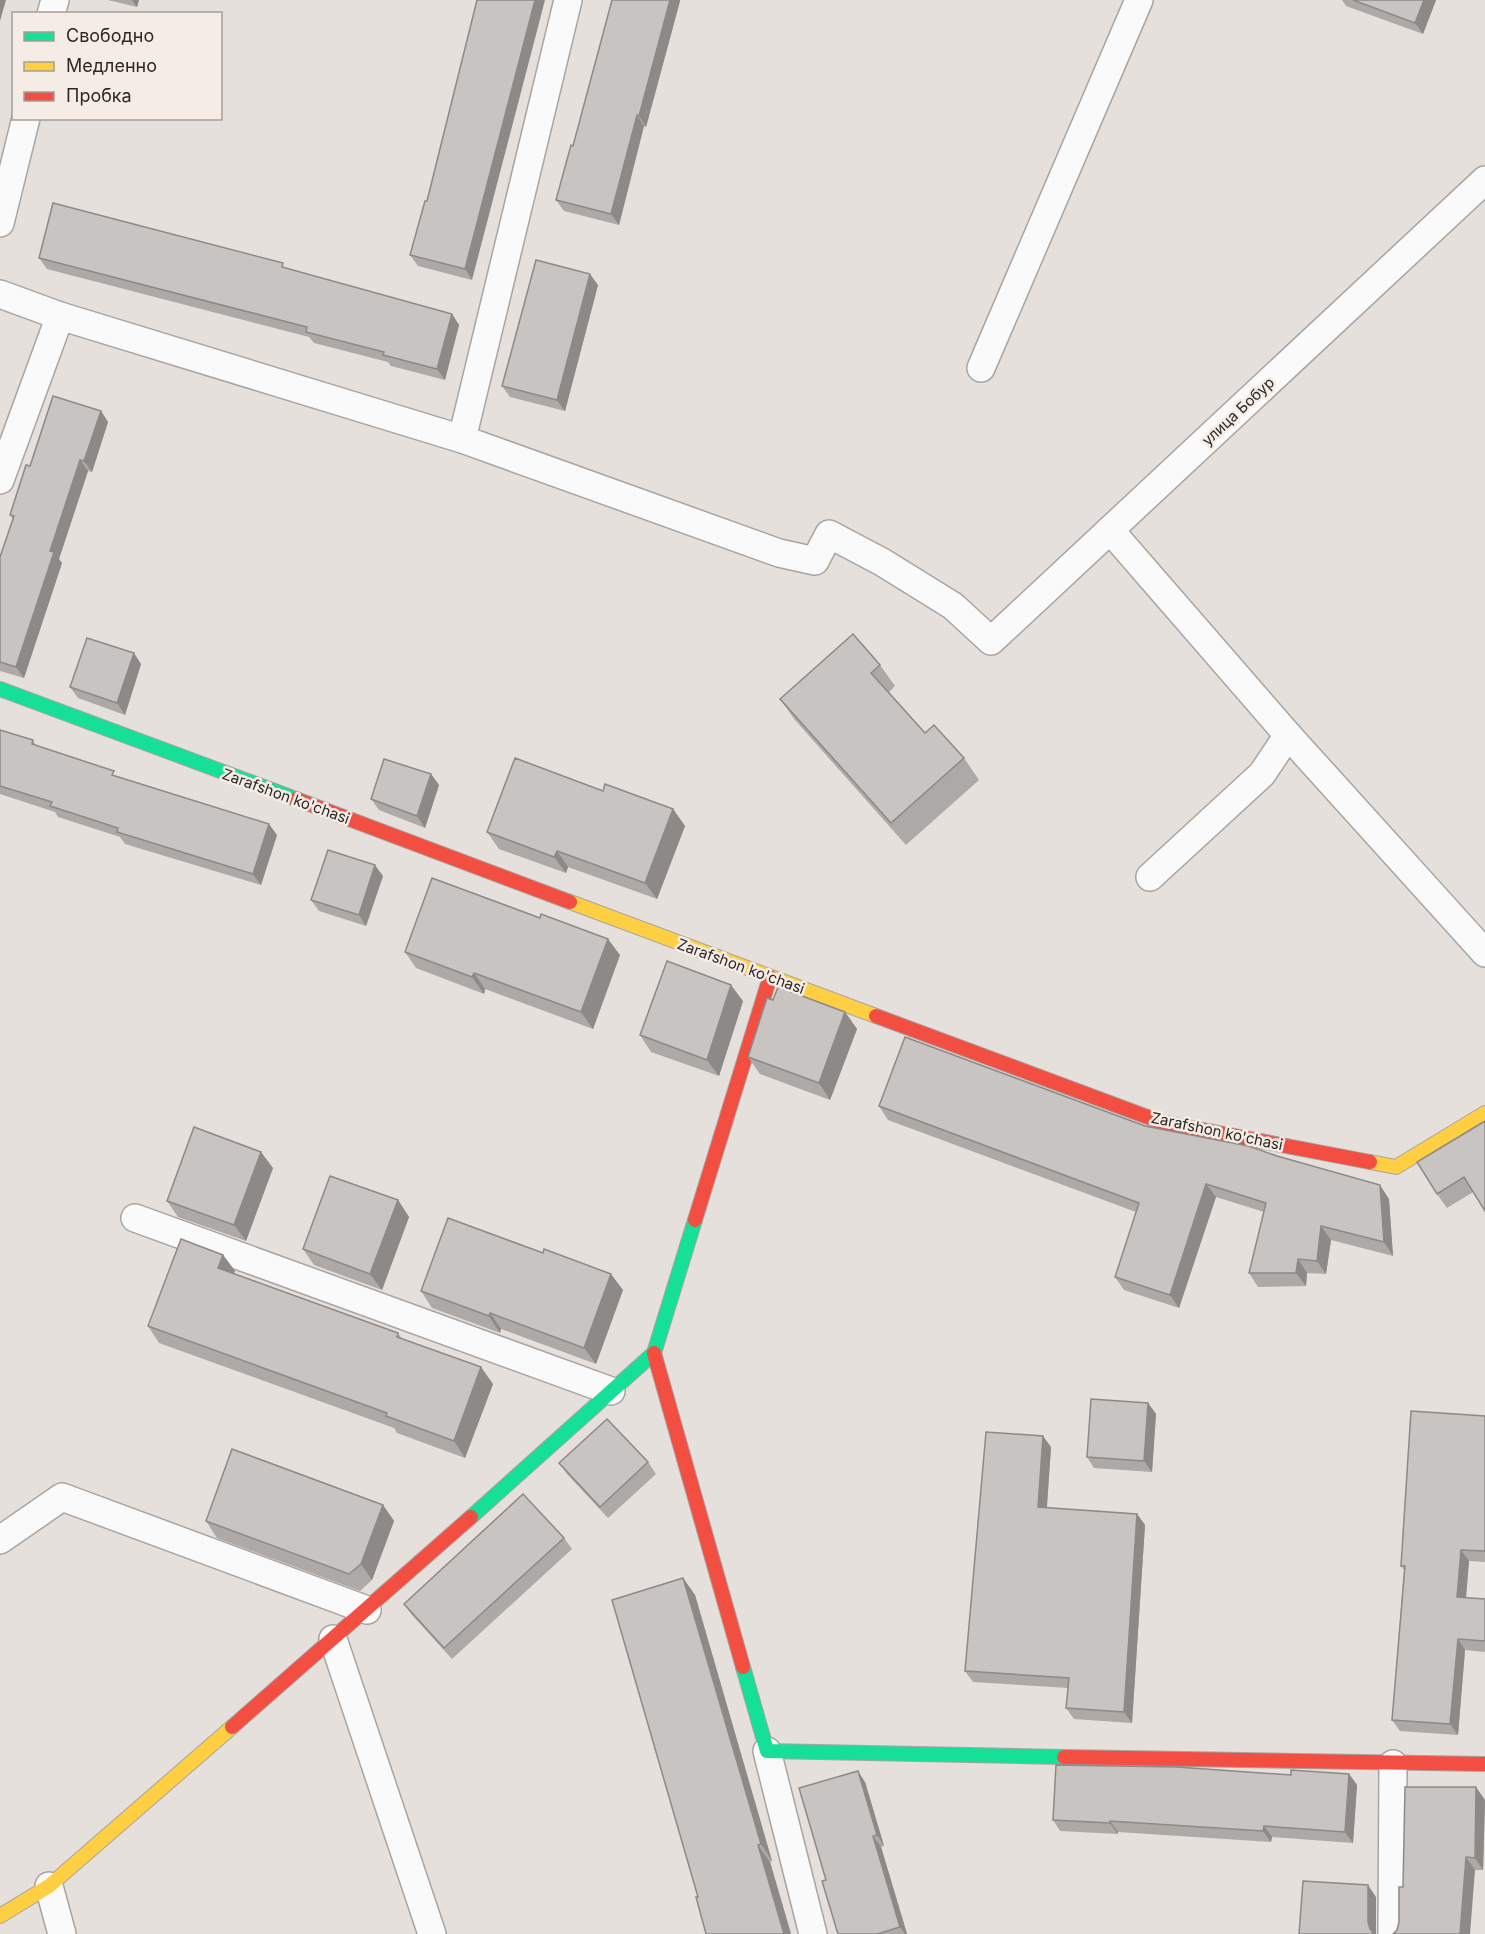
<svg xmlns="http://www.w3.org/2000/svg" width="1485" height="1934" font-family="Inter,sans-serif">
  <style>
    .lines { fill: none; stroke-linecap: round; stroke-linejoin: round }
    .street-casing { stroke: #a8a4a2; stroke-width: 30 }
    .fast-casing { stroke: #a8a4a2; stroke-width: 16 }
    .slow-casing { stroke: #a8a4a2; stroke-width: 16 }
    .jam-casing { stroke: #a8a4a2; stroke-width: 16 }
    .street { stroke: #fbfafa; stroke-width: 27 }
    .fast { stroke: #16e098; stroke-width: 14 }
    .slow { stroke: #ffcf43; stroke-width: 14 }
    .jam { stroke: #f24e42; stroke-width: 14 }
    .wall { fill: #aca9a6 }
    .shaded-wall { fill: #8c8987 }
    .building { fill: #c8c4c1; stroke: #8c8987; stroke-width: 1.5 }
    .labels { text-anchor: middle; dominant-baseline: central; stroke-width: 5; stroke-linejoin: round; paint-order: stroke }
    .street-label { font-size: 15px; fill: #2c2826; stroke: #f6ece6 }
  </style>
  <rect width="100%" height="100%" fill="#e6e0dc"/>
  <g class="lines">
    <defs>
      <g id="street">
        <path d="M51,14l4,-14"/>
        <path d="M0,223l26,-105"/>
        <path d="M0,294l60,22 402,123 317,114 36,8 14,-27 53,28 71,44 38,35 494,-461"/>
        <path d="M981,368l158,-368"/>
        <path d="M462,439l106,-439"/>
        <path d="M0,480l60,-164"/>
        <path d="M1110,530l178,205 197,218"/>
        <path d="M1150,877l112,-103 26,-39"/>
        <path d="M135,1218l476,173"/>
        <path d="M0,1540l62,-43 305,113"/>
        <path d="M333,1639l99,295"/>
        <path d="M767,1751l46,183"/>
        <path d="M49,1886l13,48"/>
        <path d="M1392,1934l1,-170"/>
      </g>
      <g id="fast">
        <path d="M0,689l296,110"/>
        <path d="M471,1517l183,-164 41,-133"/>
        <path d="M743,1667l24,84 297,6"/>
      </g>
      <g id="slow">
        <path d="M570,902l306,114"/>
        <path d="M1370,1162l26,5 89,-54"/>
        <path d="M0,1916l49,-30 183,-159"/>
      </g>
      <g id="jam">
        <path d="M296,799l274,103"/>
        <path d="M876,1016l285,106 209,40"/>
        <path d="M695,1220l75,-243"/>
        <path d="M654,1353l89,314"/>
        <path d="M232,1727l239,-210"/>
        <path d="M1064,1757l421,7"/>
      </g>
    </defs>
    <use href="#street" class="street-casing"/>
    <use href="#fast" class="fast-casing"/>
    <use href="#slow" class="slow-casing"/>
    <use href="#jam" class="jam-casing"/>
    <use href="#street" class="street"/>
    <use href="#fast" class="fast"/>
    <use href="#slow" class="slow"/>
    <use href="#jam" class="jam"/>
  </g>
  <g class="wall">
    <path d="M108,0h31l-2,7z"/>
    <path d="M612,0h68v1l-34,126 -2,-1 -25,99 -55,-14 -8,-11 17,-54z"/>
    <path d="M1342,0h94l-13,34 -77,-28z"/>
    <path d="M427,201l45,79 -54,-14 -8,-11z"/>
    <path d="M39,258l248,11 165,45 7,11 -14,55 -54,-14 -3,-4 -74,-19 -5,-6 -262,-68z"/>
    <path d="M598,285l-33,126 -55,-14 -8,-11z"/>
    <path d="M101,411l7,11 -16,50 -4,-1 -29,88 3,4 -38,115 -24,-7v-114l13,-38 -3,-4z"/>
    <path d="M141,664l-16,51 -47,-17 -8,-11z"/>
    <path d="M880,665l15,21 -6,6 36,41 39,25 15,22 -73,65 -111,-125 -15,-21z"/>
    <path d="M0,730l33,10 3,6 82,31 159,58 -16,50 -136,-41 -5,-7 -62,-20 -3,-5 -55,-18z"/>
    <path d="M431,774l8,11 -14,43 -46,-18 -8,-11z"/>
    <path d="M603,791l70,18 12,17 -28,73 -89,-32 -2,6 -67,-24 -12,-17z"/>
    <path d="M383,876l-17,50 -47,-15 -8,-11z"/>
    <path d="M405,952l215,3 -27,74 -108,-40 -1,5 -68,-26z"/>
    <path d="M743,1001l-24,75 -68,-24 -11,-17z"/>
    <path d="M845,1012l12,17 -27,71 -70,-26 -12,-17z"/>
    <path d="M879,1106l266,20 244,73 4,57 -62,-16 -5,34 -19,-1 -1,13 -48,1 -9,-14 15,-61 -48,-15 -37,111 -55,-18 -9,-13 21,-65 -248,-92z"/>
    <path d="M1485,1121l-12,71 -26,16 -10,-14z"/>
    <path d="M273,1168l-27,73 -68,-24 -11,-16z"/>
    <path d="M398,1200l11,17 -27,73 -68,-25 -11,-16z"/>
    <path d="M223,1255l12,16 -1,2 164,60 3,5 92,46 -28,74 -68,-25 -3,-5 -235,-85 -11,-17z"/>
    <path d="M623,1290l-27,74 -95,-35 -1,4 -68,-25 -11,-17z"/>
    <path d="M1148,1403l8,11 -4,58 -58,-4 -7,-11z"/>
    <path d="M1485,1416v146l-16,-1 -3,37 19,1v53l-20,-2 -7,85 -58,-4 -8,-11 12,-150 -3,-4z"/>
    <path d="M1051,1447l-4,61 90,6 8,11 -13,198 -58,-4 -8,-11 2,-20 -95,-6 -8,-11z"/>
    <path d="M648,1462l8,12 -48,44 -41,-44 -8,-11z"/>
    <path d="M383,1505l11,16 -22,59 -12,11 -143,-53 -11,-17z"/>
    <path d="M564,1538l8,11 -120,110 -40,-44 -8,-11z"/>
    <path d="M683,1578l12,17 77,266 -2,1 21,72h-85l-8,-37z"/>
    <path d="M1349,1774l8,11 -4,58 -81,-6 -1,5 -153,-10v2l-58,-3 -7,-11 238,-45z"/>
    <path d="M865,1782l19,64 -3,1 26,87h-69l-12,-54z"/>
    <path d="M1485,1800l-2,70h-8l-78,60 2,-8 4,-35z"/>
  </g>
  <g class="shaded-wall">
    <path d="M0,0h6l-6,21z"/>
    <path d="M132,0h7l-2,7z"/>
    <path d="M535,0h10l-73,280 -7,-11z"/>
    <path d="M670,0h10v1l-34,126 -7,-11z"/>
    <path d="M1424,0h12l-13,34 -8,-11z"/>
    <path d="M637,115l7,11 -25,99 -8,-11z"/>
    <path d="M590,274l8,11 -33,126 -8,-11z"/>
    <path d="M452,314l7,11 -14,55 -8,-11z"/>
    <path d="M101,411l7,11 -16,50 -8,-11z"/>
    <path d="M80,460l8,11 -29,88 3,4 -38,115 -8,-11 34,-116z"/>
    <path d="M134,653l7,11 -16,51 -8,-12z"/>
    <path d="M431,774l8,11 -14,43 -8,-12z"/>
    <path d="M673,809l12,17 -28,73 -12,-16z"/>
    <path d="M269,824l8,11 -16,50 -8,-11z"/>
    <path d="M557,851l11,16 -2,6 -12,-16z"/>
    <path d="M375,865l8,11 -17,50 -7,-11z"/>
    <path d="M608,939l12,16 -27,74 -12,-17z"/>
    <path d="M474,973l11,16 -1,5 -12,-17z"/>
    <path d="M731,985l12,16 -24,75 -12,-16z"/>
    <path d="M845,1012l12,17 -27,71 -11,-17z"/>
    <path d="M261,1152l12,16 -27,73 -12,-16z"/>
    <path d="M1206,1184l10,13 -37,111 -9,-13z"/>
    <path d="M1380,1185l9,14 4,57 -9,-14z"/>
    <path d="M398,1200l11,17 -27,73 -12,-16z"/>
    <path d="M1321,1226l10,14 -5,34 -9,-13z"/>
    <path d="M223,1255l12,16 -5,13 -12,-16z"/>
    <path d="M1298,1259l9,14 -1,13 -10,-13z"/>
    <path d="M611,1274l12,16 -27,74 -12,-16z"/>
    <path d="M490,1313l11,16 -1,4 -11,-17z"/>
    <path d="M481,1367l12,17 -28,74 -11,-17z"/>
    <path d="M1148,1403l8,11 -4,58 -8,-11z"/>
    <path d="M1043,1436l8,11 -5,71 -8,-11z"/>
    <path d="M383,1505l11,16 -22,59 -11,-16z"/>
    <path d="M1137,1514l8,11 -13,198 -8,-11z"/>
    <path d="M1461,1550l8,11 -4,47 -8,-11z"/>
    <path d="M683,1578l12,17 77,266 -11,-17z"/>
    <path d="M1458,1639l7,11 -7,85 -8,-11z"/>
    <path d="M858,1771l7,11 19,64 -7,-11z"/>
    <path d="M1349,1774l8,11 -4,58 -8,-11z"/>
    <path d="M1476,1787l9,13 -2,70 -8,-12z"/>
    <path d="M1110,1821l8,11v2l-8,-11z"/>
    <path d="M1264,1826l8,11 -1,5 -8,-11z"/>
    <path d="M873,1836l8,11 26,87h-2l-5,-7z"/>
    <path d="M758,1845l12,17 21,72h-7z"/>
    <path d="M1466,1857l9,13 -5,64h-10z"/>
    <path d="M1368,1885l8,12v37h-3l-3,-5 -2,-7z"/>
  </g>
  <g class="building">
    <path d="M477,0h58l-70,269 -55,-14 15,-54h2z"/>
    <path d="M612,0h58l-31,116 -2,-1 -26,99 -55,-14 15,-55 2,1z"/>
    <path d="M1353,0h71l-9,23z"/>
    <path d="M53,203l230,60 -1,4 170,47 -15,55 -54,-14 1,-3 -78,-20 1,-5 -268,-69z"/>
    <path d="M536,260l54,14 -33,126 -55,-14z"/>
    <path d="M53,396l48,15 -17,50 -4,-1 -30,91 4,1 -38,115 -16,-5v-105l14,-41 -4,-1 16,-50 4,1z"/>
    <path d="M853,634l27,31 -9,8 54,60 9,-8 30,33 -73,65 -111,-124z"/>
    <path d="M87,638l47,15 -17,50 -47,-16z"/>
    <path d="M0,730l33,10 -1,4 82,27 -2,4 157,49 -16,50 -136,-42 1,-4 -68,-22 2,-4 -52,-16z"/>
    <path d="M515,758l88,33 2,-7 68,25 -28,74 -88,-32 -3,6 -67,-25z"/>
    <path d="M384,759l47,15 -14,42 -46,-17z"/>
    <path d="M328,850l47,15 -16,50 -48,-15z"/>
    <path d="M432,878l108,40 1,-4 67,25 -27,73 -107,-39 -2,4 -67,-25z"/>
    <path d="M667,961l64,24 -24,75 -67,-25z"/>
    <path d="M778,987l67,25 -26,71 -71,-26 19,-59 6,2z"/>
    <path d="M905,1037l240,89 103,20 29,10 103,29 4,57 -63,-16 -4,35 -19,-2 -2,14h-47l17,-70 -60,-19 -36,111 -55,-18 24,-74 -260,-97z"/>
    <path d="M1485,1121v90l-21,-34 -27,17 -20,-32z"/>
    <path d="M194,1127l67,25 -27,73 -67,-24z"/>
    <path d="M330,1176l68,24 -28,74 -67,-25z"/>
    <path d="M448,1218l95,35 1,-4 67,25 -27,74 -94,-35 -1,3 -68,-25z"/>
    <path d="M181,1239l42,16 -5,13 180,65 -1,4 84,30 -27,74 -68,-25 1,-3 -239,-87z"/>
    <path d="M1091,1399l57,4 -4,58 -57,-4z"/>
    <path d="M1411,1411l74,5v135l-24,-1 -4,47 28,2v42l-27,-2 -8,85 -58,-4 13,-154h-4z"/>
    <path d="M607,1419l41,43 -48,45 -41,-44z"/>
    <path d="M986,1432l57,4 -5,71 99,7 -13,198 -58,-4 3,-30 -104,-7z"/>
    <path d="M232,1449l151,56 -22,59 -12,10 -143,-53z"/>
    <path d="M523,1494l41,44 -120,110 -40,-44z"/>
    <path d="M683,1578l78,266 -3,1 26,89h-78l-10,-37h2l-86,-297z"/>
    <path d="M1056,1765l121,2 114,8v-5l58,4 -4,58 -81,-6 -1,5 -153,-10v2l-57,-3z"/>
    <path d="M858,1771l19,64 -4,1 27,91 -23,7h-39l-16,-53 4,-1 -27,-92z"/>
    <path d="M1405,1787h71l-1,71 -9,-1 -6,77h-67l4,-4 2,-8v-35h4z"/>
    <path d="M1303,1881l65,4v37l2,7 4,5h-75z"/>
  </g>
  <g class="labels">
    <g class="street-label">
      <text transform="translate(1238 411) rotate(-43)">улица Бобур</text>
      <text transform="translate(286 796) rotate(20)">Zarafshon ko'chasi</text>
      <text transform="translate(741 966) rotate(20)">Zarafshon ko'chasi</text>
      <text transform="translate(1217 1131) rotate(12)">Zarafshon ko'chasi</text>
    </g>
  </g>
  <rect x="12" y="12" width="210" height="108" fill="#f6ece6" stroke="#a59e99" stroke-width="1.5"/>
  <rect x="24" y="32" width="30" height="9" fill="#16e098" stroke="#a59e99" stroke-width="1.5"/>
  <text x="66" y="42" font-size="18" fill="#2c2826">Свободно</text>
  <rect x="24" y="62" width="30" height="9" fill="#ffcf43" stroke="#a59e99" stroke-width="1.5"/>
  <text x="66" y="72" font-size="18" fill="#2c2826">Медленно</text>
  <rect x="24" y="92" width="30" height="9" fill="#f24e42" stroke="#a59e99" stroke-width="1.5"/>
  <text x="66" y="102" font-size="18" fill="#2c2826">Пробка</text>
</svg>
